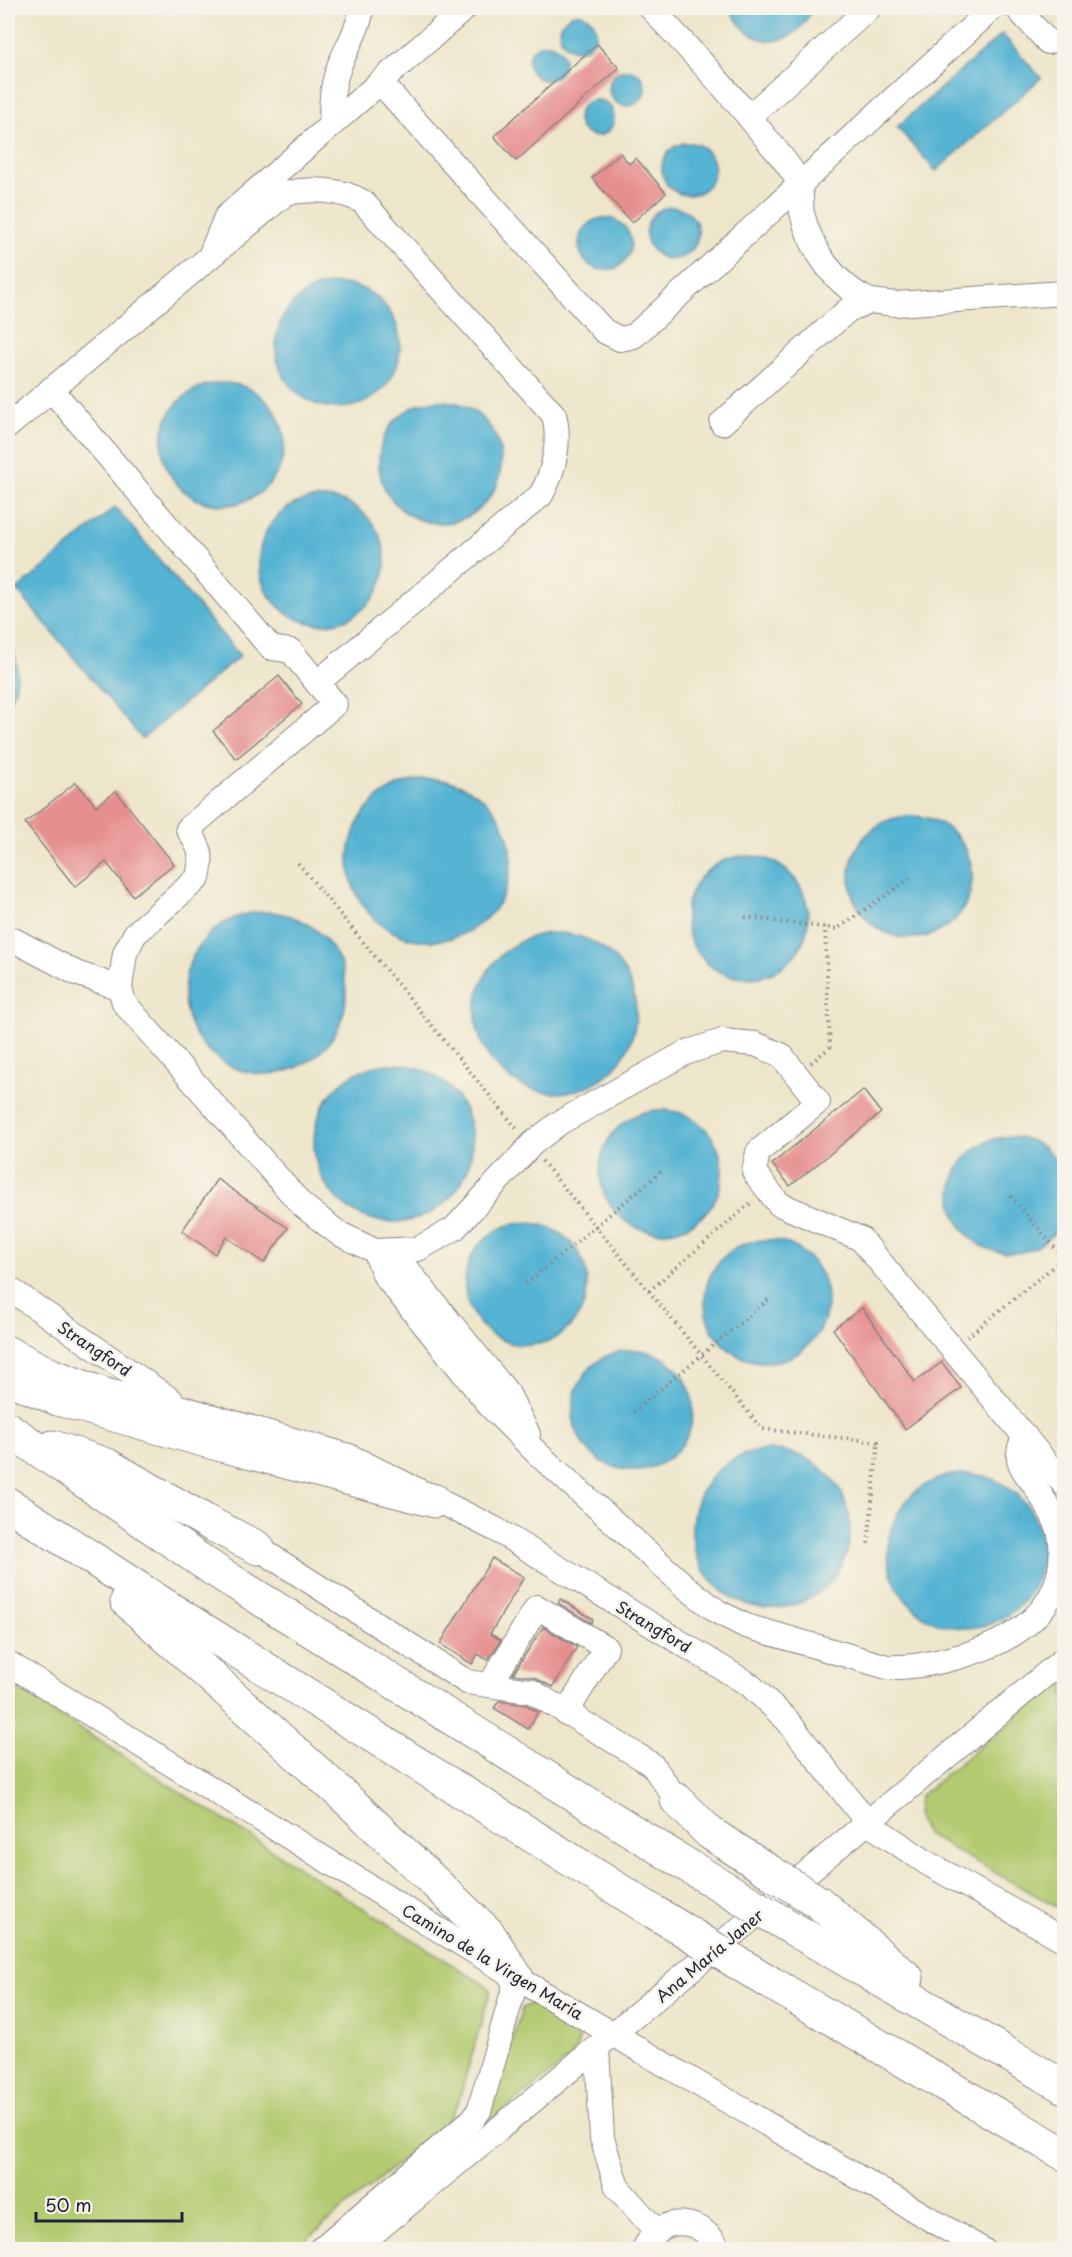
<svg xmlns="http://www.w3.org/2000/svg" width="1072" height="2257" font-family="'Playpen Sans',sans-serif">
  <style>
    .green { fill: #b2ca6f; stroke: #6a7655; stroke-width: 1.5 }
    .water { fill: #55b3d3; stroke: #3c6a87; stroke-width: 1.5 }
    .building { fill: #e68f8f }
    .lines { fill: none; stroke-linecap: round; stroke-linejoin: round }
    .minor-casing { stroke: #888483; stroke-width: 26 }
    .highway-casing { stroke: #888483; stroke-width: 35 }
    .path { stroke: #888483; stroke-width: 4; stroke-dasharray: 1.5 4.5; stroke-linecap: butt }
    .minor { stroke: #fff; stroke-width: 24 }
    .highway { stroke: #fff; stroke-width: 33 }
    .rail-casing { stroke: #22223b; stroke-width: 7 }
    .rail { stroke: #f7f3e8; stroke-width: 4.5; stroke-dasharray: 14; stroke-linecap: butt }
    .highway-bridge-casing { stroke: #888483; stroke-width: 35; stroke-linecap: butt }
    .highway-bridge { stroke: #fff; stroke-width: 33 }
    .labels { text-anchor: middle; dominant-baseline: central; stroke-width: 5; stroke-linejoin: round; paint-order: stroke }
    .street-label { font-size: 16px; fill: #22223b; stroke: #f7f3e8 }
  </style>
  <rect width="100%" height="100%" fill="#f7f3e8"/>
  <filter id="ink" filterUnits="userSpaceOnUse"><feTurbulence type="fractalNoise" baseFrequency=".0167" numOctaves="2"/><feDisplacementMap in="SourceGraphic" scale="12" xChannelSelector="R" yChannelSelector="G"/><feConvolveMatrix kernelMatrix="1 2 1 2 8 2 1 2 1" color-interpolation-filters="sRGB"/></filter>
  <filter id="wash" filterUnits="userSpaceOnUse"><feTurbulence type="fractalNoise" baseFrequency=".008" numOctaves="4" result="noise"/><feDisplacementMap in="SourceGraphic" scale="24" xChannelSelector="R" yChannelSelector="G"/><feGaussianBlur stdDeviation="1.35" result="paint"/><feColorMatrix in="noise" values="0 0 0 0 0 0 0 0 0 0 0 0 0 0 0 0 0 1.4 0 .05"/><feComposite in="paint" operator="in"/></filter>
  <g filter="url(#wash)">
    <rect width="100%" height="100%" fill="#eee6cb"/>
    <g class="green">
      <path d="M1064,1677v234l-138,-77c-9,-14 -11,-22 -6,-38z"/>
      <path d="M8,1683l483,306 -33,114 -13,21 -150,125h-287z"/>
      <path d="M538,2000l36,22 6,13 -3,12 -8,12 -89,70 13,-26 29,-95z"/>
    </g>
    <g class="water">
      <path d="M730,8h82c-16,44 -64,43 -82,0z"/>
      <circle cx="578" cy="32" r="18"/>
      <path d="M1002,34l39,44 -105,93 -39,-44z"/>
      <circle cx="546" cy="62" r="18"/>
      <circle cx="627" cy="88" r="18"/>
      <circle cx="596" cy="118" r="18"/>
      <circle cx="688" cy="169" r="26"/>
      <circle cx="672" cy="233" r="26"/>
      <circle cx="605" cy="244" r="26"/>
      <circle cx="338" cy="346" r="62"/>
      <circle cx="223" cy="444" r="61"/>
      <circle cx="440" cy="462" r="61"/>
      <circle cx="322" cy="561" r="63"/>
      <path d="M115,507l125,149 -98,83 -125,-149z"/>
      <path d="M8,638c11,20 13,47 0,66z"/>
      <circle cx="430" cy="860" r="81"/>
      <circle cx="911" cy="877" r="61"/>
      <circle cx="747" cy="917" r="61"/>
      <circle cx="265" cy="993" r="81"/>
      <circle cx="556" cy="1013" r="80"/>
      <circle cx="393" cy="1143" r="79"/>
      <circle cx="661" cy="1171" r="61"/>
      <circle cx="1010" cy="1195" r="58"/>
      <circle cx="526" cy="1284" r="61"/>
      <circle cx="766" cy="1301" r="61"/>
      <path d="M1064,1291v59c-10,-20 -8,-39 0,-59z"/>
      <circle cx="633" cy="1410" r="60"/>
      <circle cx="771" cy="1529" r="79"/>
      <circle cx="965" cy="1551" r="77"/>
    </g>
    <g id="blocks">
      <g class="building">
        <path d="M597,44l22,24 -103,93 -22,-25z"/>
        <path d="M620,153l9,11 7,-6 30,35 -34,30 -40,-45z"/>
        <path d="M279,676l23,28 -66,55 -23,-28z"/>
        <path d="M76,782l20,24 20,-15 58,73 -41,32 -27,-34 -31,25 -50,-64z"/>
        <path d="M863,1090l18,23 -91,73 -18,-22z"/>
        <path d="M217,1179l71,49 -24,35 -38,-26 -11,17 -33,-23z"/>
        <path d="M862,1308l53,74 27,-20 19,26 -56,41 -72,-100z"/>
        <path d="M492,1558l32,19 -34,57 11,6 -13,20 -10,-6 -6,10 -32,-20z"/>
        <path d="M560,1599l33,20 -2,4 -33,-20z"/>
        <path d="M543,1627l34,20 -24,40 -20,-10 -20,-3z"/>
        <path d="M499,1701l27,4 12,7 -10,17 -34,-21z"/>
      </g>
    </g>
  </g>
  <g filter="url(#ink)">
    <use href="#blocks" fill-opacity="0" stroke="#888483" stroke-width="1.5"/>
    <g class="lines">
      <defs>
        <g id="minor">
          <path d="M651,8c39,42 79,84 115,130 11,14 25,28 32,44 5,9 2,21 4,31 9,37 33,72 68,88"/>
          <path d="M1017,8l31,34"/>
          <path d="M380,82l224,249 16,8 14,-3 359,-328"/>
          <path d="M749,117l120,-109"/>
          <path d="M332,124c-2,-21 0,-40 8,-60 8,-19 19,-36 22,-56"/>
          <path d="M212,251l14,-34 239,-209"/>
          <path d="M51,389l220,259 20,3 26,32"/>
          <path d="M722,423l126,-113 22,-9 26,3 168,-11"/>
          <path d="M8,426l278,-233c25,-5 55,-4 77,9l191,213c7,26 0,57 -13,80l-224,188 18,21 -147,125c13,20 15,25 10,49l-63,56 -10,19 -5,35 4,15 178,202 36,28 37,18 43,-2 36,-20 78,-85 27,-21 126,-70 37,-12 33,3 26,11 37,47 -60,50 -4,20 25,32 82,35 203,245"/>
          <path d="M8,937l68,36 44,15"/>
          <path d="M375,1251l10,25 107,132 47,47 147,132 32,25 28,14 141,41c23,1 42,-3 63,-8 62,-15 122,-50 110,-125 -4,-17 -16,-34 -25,-48 -6,-9 -15,-18 -16,-28 -1,-8 2,-15 6,-22"/>
          <path d="M376,1251l25,11 107,132 20,40"/>
          <path d="M8,1288l163,112"/>
          <path d="M8,1348l45,23 54,20 76,17 166,48 146,73 255,156 37,35 81,103 59,40 137,77"/>
          <path d="M258,1548l209,134 64,9 114,69 8,6 24,34"/>
          <path d="M8,1663l509,315 466,272"/>
          <path d="M490,1685l47,-78 69,41 -40,65"/>
          <path d="M597,2048l5,90 15,49 39,44"/>
          <path d="M320,2250l152,-130 7,-9 38,-133"/>
          <path d="M353,2250l711,-591"/>
          <path d="M644,2250c15,-37 59,-34 75,0"/>
        </g>
        <g id="highway">
          <path d="M8,1378l50,21 152,43 225,59"/>
          <path d="M8,1429l208,142 469,293"/>
          <path d="M53,1447l54,18 102,58 49,25"/>
          <path d="M8,1504l178,115 468,293"/>
          <path d="M127,1601l221,199 140,133 29,45"/>
          <path d="M677,1800l33,33 62,40"/>
          <path d="M818,1902l89,76"/>
          <path d="M800,1933l264,154"/>
          <path d="M771,1983l293,171"/>
        </g>
      </defs>
      <use href="#minor" class="minor-casing"/>
      <use href="#highway" class="highway-casing"/>
      <g class="path">
        <path d="M298,863l219,266"/>
        <path d="M745,917l92,12 75,-52"/>
        <path d="M811,1063l19,-16 -5,-120"/>
        <path d="M542,1161l220,268 116,13 -10,102"/>
        <path d="M1011,1196l53,63"/>
        <path d="M526,1284l136,-113"/>
        <path d="M649,1291l104,-90"/>
        <path d="M967,1337l97,-79"/>
        <path d="M633,1412l135,-112"/>
      </g>
      <use href="#minor" class="minor"/>
      <use href="#highway" class="highway"/>
      <defs>
        <path id="rail" d="M8,15l6,-7"/>
      </defs>
      <use href="#rail" class="rail-casing"/>
      <use href="#rail" class="rail"/>
      <defs>
        <g id="highway-bridge">
          <path d="M685,1864l115,69"/>
          <path d="M772,1873l46,29"/>
          <path d="M654,1912l117,71"/>
        </g>
      </defs>
      <use href="#highway-bridge" class="highway-bridge-casing"/>
      <use href="#highway-bridge" class="highway-bridge"/>
    </g>
  </g>
  <g class="labels">
    <g class="street-label">
      <text transform="translate(95 1348) rotate(34)">Strangford</text>
      <text transform="translate(654 1626) rotate(31)">Strangford</text>
      <text transform="translate(709 1955) rotate(-40)">Ana María Janer</text>
      <text transform="translate(493 1961) rotate(31)">Camino de la Virgen María</text>
    </g>
  </g>
  <rect width="1072" height="2257" fill="none" stroke="#f7f3e8" stroke-width="30"/>
  <path d="M36 2212v9h146v-9" fill="none" stroke="#22223b" stroke-width="3"/>
  <text x="45" y="2212" font-size="18" fill="#22223b" stroke="#f7f3e8" stroke-width="4.5" paint-order="stroke">50 m</text>
</svg>
